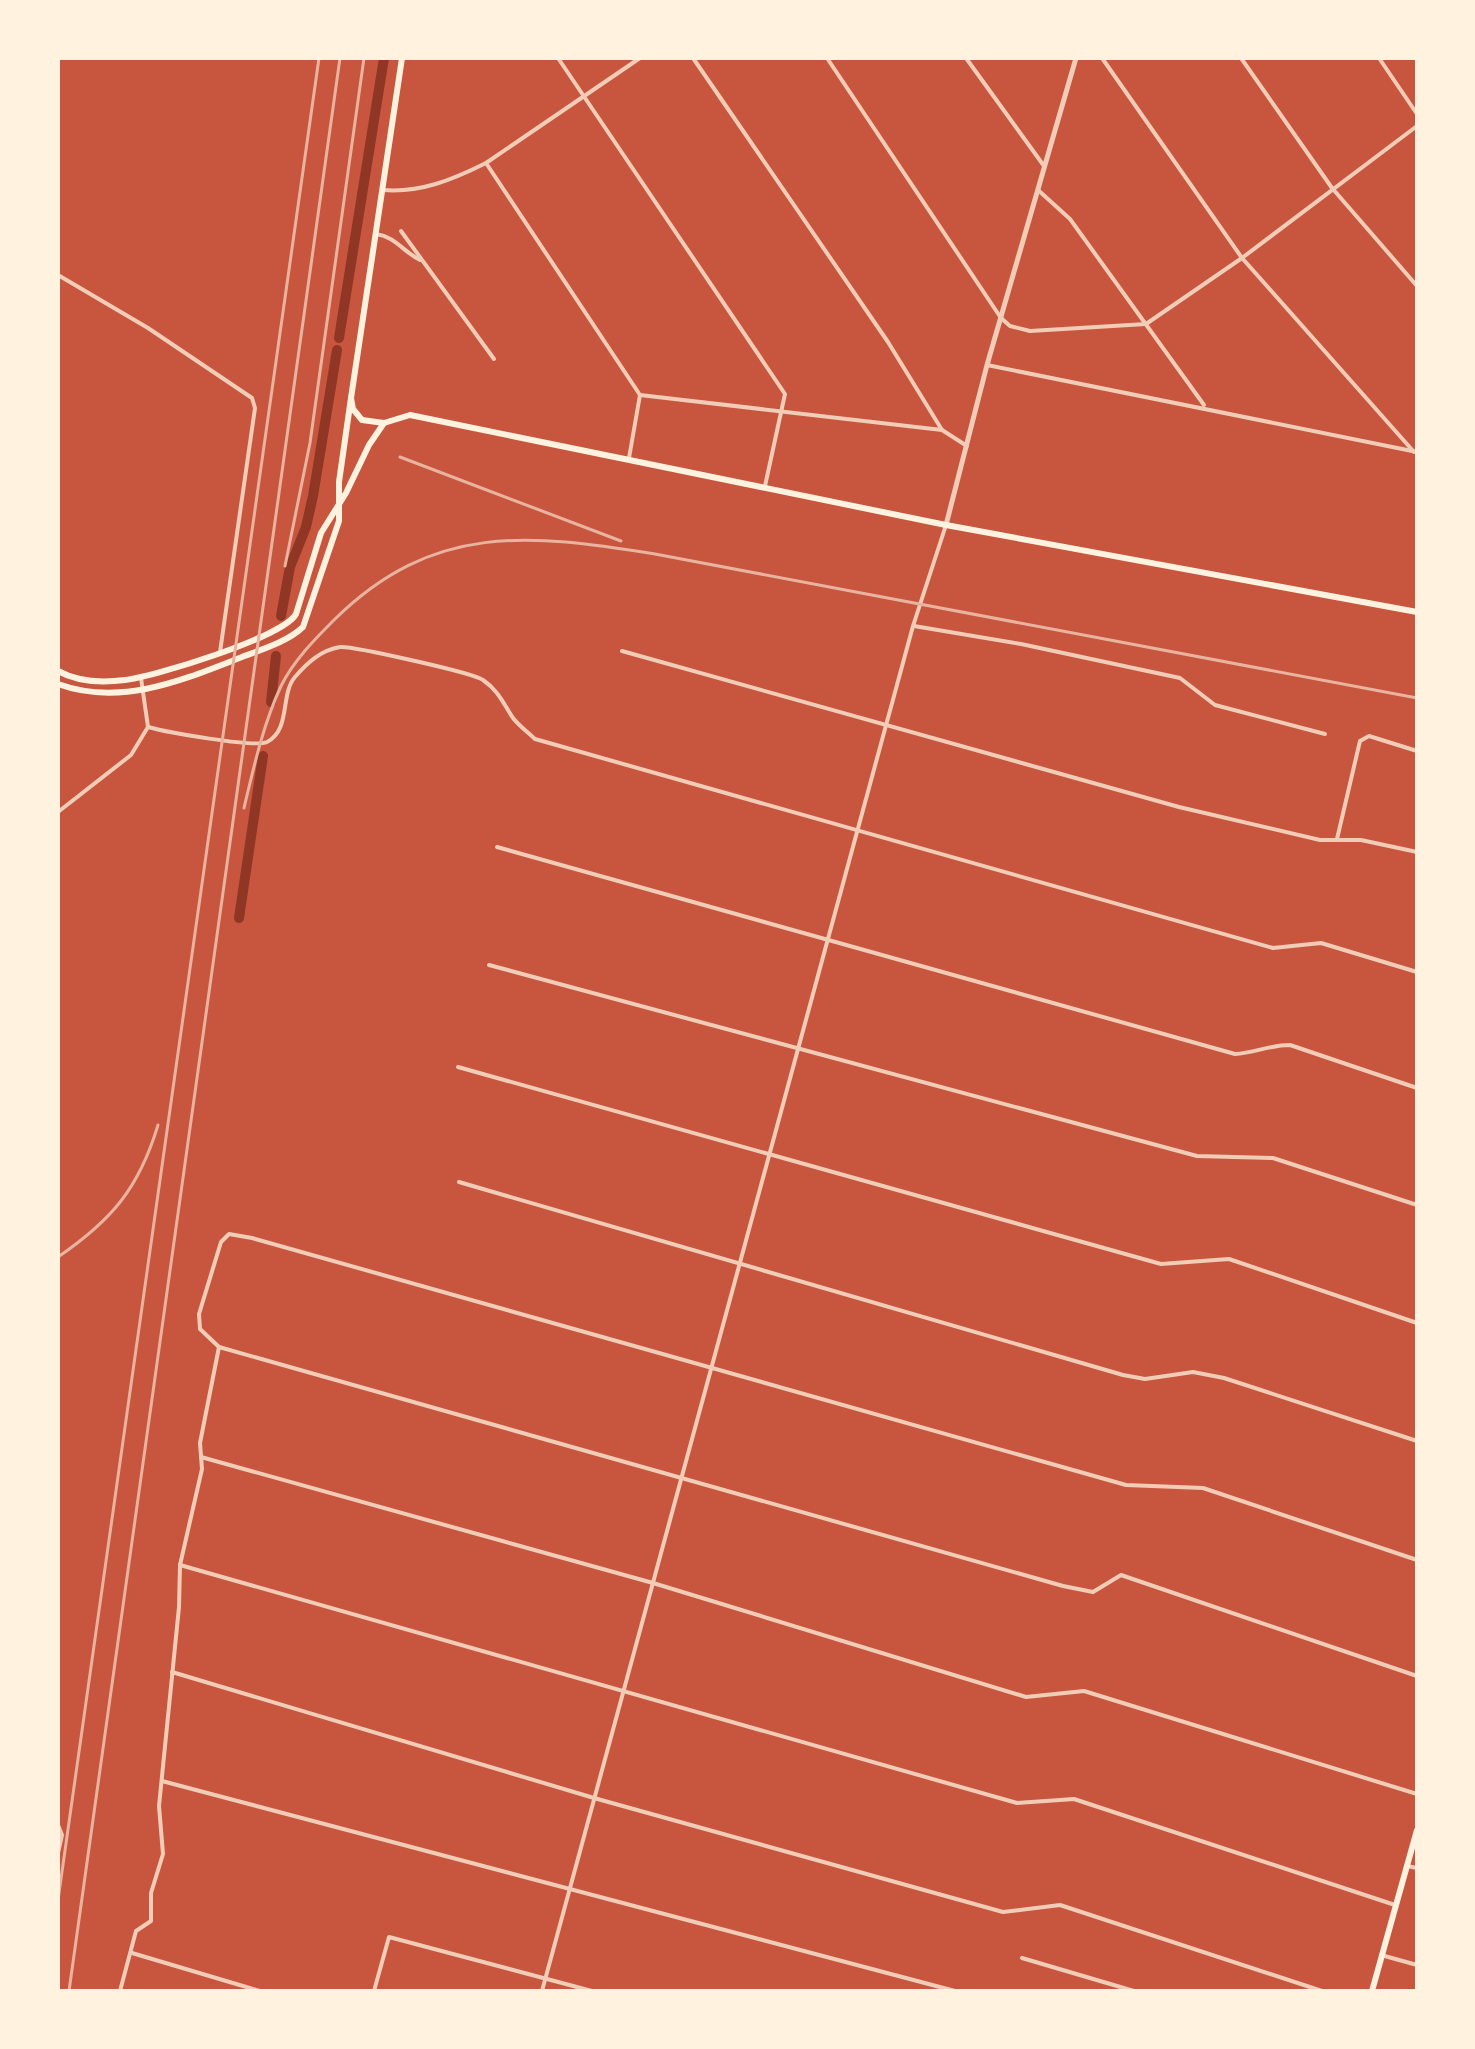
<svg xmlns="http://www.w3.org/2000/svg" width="1475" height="2049" font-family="'Source Serif 4',serif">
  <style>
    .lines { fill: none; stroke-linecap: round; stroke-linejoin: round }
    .canal { stroke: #8f3625; stroke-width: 10 }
    .minor { stroke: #f1ccb7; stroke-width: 4 }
    .tertiary { stroke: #f1ccb7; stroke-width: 5 }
    .secondary { stroke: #fff3e0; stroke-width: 6 }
    .primary { stroke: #fff3e0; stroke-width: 6 }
    .rail { stroke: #e9b49f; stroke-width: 3 }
  </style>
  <rect width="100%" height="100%" fill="#c8553d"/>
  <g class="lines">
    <g class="canal">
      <path d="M339,338l45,-280"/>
      <path d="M281,616l9,-49 16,-40 7,-31 24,-146"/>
      <path d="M271,702l5,-46"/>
      <path d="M239,918l24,-162"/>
    </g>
    <g class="minor">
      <path d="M558,58l227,336 -20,92"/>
      <path d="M693,58l195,284 54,88 25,16"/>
      <path d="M827,58l174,260 9,8 20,5 116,-7 96,-66 175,-132"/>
      <path d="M966,58l78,108"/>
      <path d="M1102,58l140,200 172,194"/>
      <path d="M1241,58l91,130 85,98"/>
      <path d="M1379,58l38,56"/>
      <path d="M486,163l154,232 -11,63"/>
      <path d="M383,190c37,3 69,-10 103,-27l154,-105"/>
      <path d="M1038,190l32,29 134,186"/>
      <path d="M401,231l93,128"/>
      <path d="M376,234c20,3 26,17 44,26"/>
      <path d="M58,275l90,53 104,70 3,10 -35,244"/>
      <path d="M987,365l430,87"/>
      <path d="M640,395l302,35"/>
      <path d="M914,626l107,18 159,34 35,27 110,29"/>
      <path d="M622,651l557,156 141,33h41l56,12"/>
      <path d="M141,678l7,49"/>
      <path d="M148,727c18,5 106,21 119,15 24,-12 13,-48 28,-65 12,-14 26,-27 45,-30 13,-1 134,26 143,33 16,11 20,23 30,38 6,8 15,14 22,21l738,209 48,-5 96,29"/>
      <path d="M58,812l73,-57 17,-28"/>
      <path d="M1337,839l23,-98 9,-5 48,15"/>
      <path d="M497,847l738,207c19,-1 35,-9 55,-9l127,43"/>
      <path d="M489,965l708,191 76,2 144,47"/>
      <path d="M458,1067l703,197 68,-5 188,64"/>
      <path d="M459,1182l664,193 22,4 48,-7 31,6 193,63"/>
      <path d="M201,1457l452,126 373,114 58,-6 333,103"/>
      <path d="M1417,1560l-214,-72 -77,-3 -874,-247 -23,-4 -8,8 -22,72 1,15 19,18 844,239 30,6 28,-17 296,101"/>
      <path d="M180,1565l837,238 57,-4 321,106"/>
      <path d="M172,1672l422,126 409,114 57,-7 262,86"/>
      <path d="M162,1781l793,210"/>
      <path d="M58,1825l4,10 -4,18"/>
      <path d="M1407,1866l10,2"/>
      <path d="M132,1953l128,38"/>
      <path d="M1381,1955l36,10"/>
      <path d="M1022,1958l112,33"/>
      <path d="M120,1991l16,-60 15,-10v-28l12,-39 -4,-48 20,-199 1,-42 22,-96 -2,-26 19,-96"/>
      <path d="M374,1991l15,-54 203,54"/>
      <path d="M542,1991l371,-1365 33,-101"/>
    </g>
    <path class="tertiary" d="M946,525l41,-160 89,-307"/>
    <path class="secondary" d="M1372,1991l45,-161"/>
    <g class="primary">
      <path d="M384,423l-22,-3 -9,-11 -2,-11 51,-340"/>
      <path d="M58,671c20,11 44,12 67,9 28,-3 159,-43 171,-66l25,-81 25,-40 23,-48 15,-22 26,-8 536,110 471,87"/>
      <path d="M58,684c63,23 125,-4 184,-27 21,-8 45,-15 61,-30l36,-106v-39l12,-84"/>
    </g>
    <g class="rail">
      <path d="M400,457l221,84"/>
      <path d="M285,566l25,-123 54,-385"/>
      <path d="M244,808c10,-42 19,-83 37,-122 13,-26 34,-47 54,-67 99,-97 194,-85 320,-65l762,144"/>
      <path d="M58,1257c54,-37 81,-69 100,-132"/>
      <path d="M58,1900l261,-1842"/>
      <path d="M69,1991l271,-1933"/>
    </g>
  </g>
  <rect width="1475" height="2049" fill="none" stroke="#fff3e0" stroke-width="120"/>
</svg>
